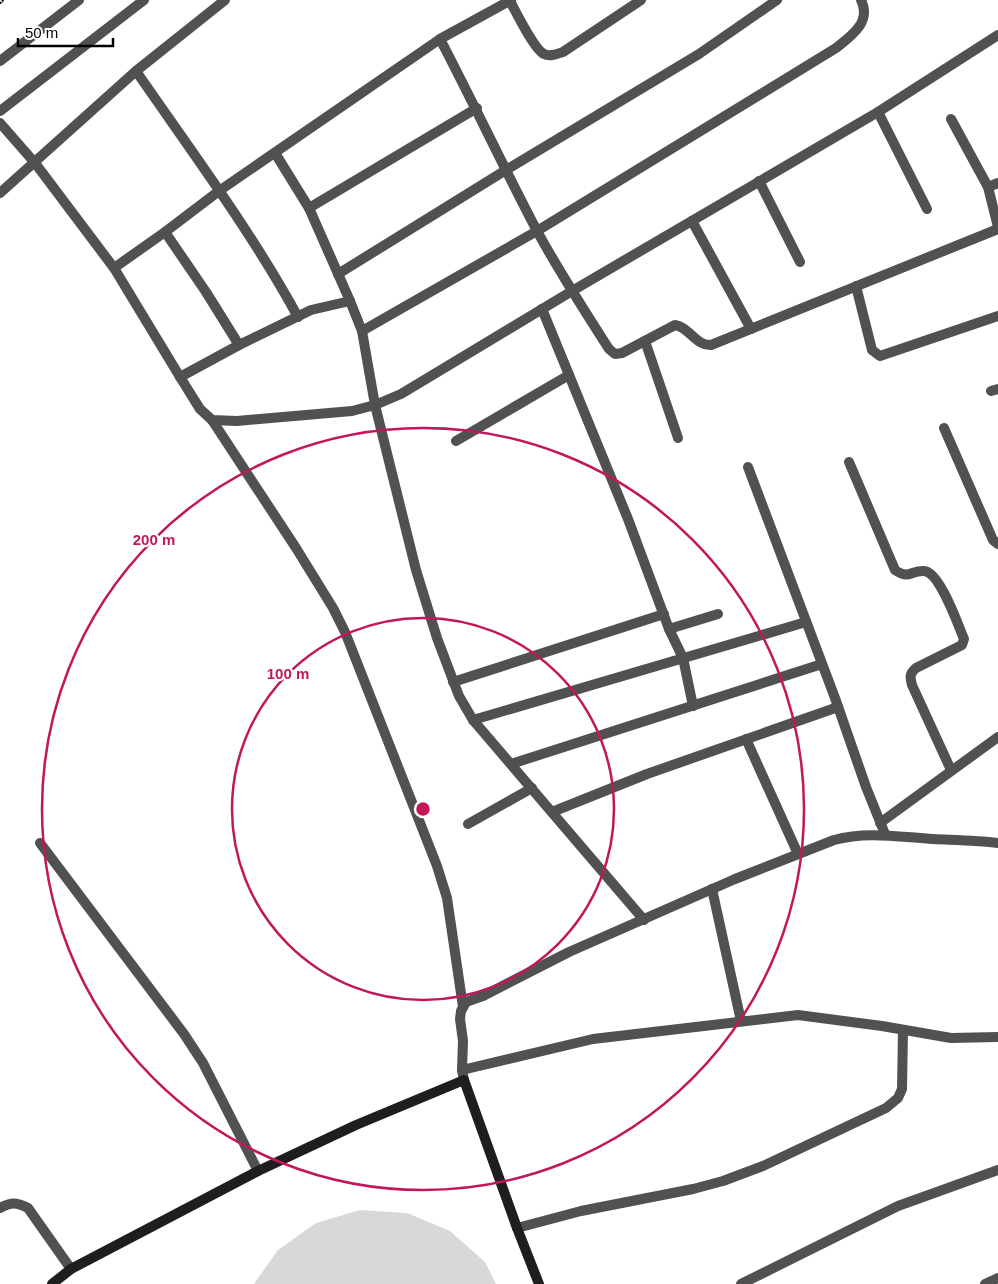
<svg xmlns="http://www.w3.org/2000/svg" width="998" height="1284" font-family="Arial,sans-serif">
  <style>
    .green { fill: #d8d8d8 }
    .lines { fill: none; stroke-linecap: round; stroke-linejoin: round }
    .street { stroke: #515151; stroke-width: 10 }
    .secondary { stroke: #1e1e1e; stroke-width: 10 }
    .rail-casing { stroke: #000; stroke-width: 5.5 }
    .rail { stroke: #fff; stroke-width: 4; stroke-dasharray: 11; stroke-linecap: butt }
    .ring { fill: none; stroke: #c2185b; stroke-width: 2.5 }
    .centre { fill: #c2185b; stroke: #fff; stroke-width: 2.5 }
    .ring-label { font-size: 15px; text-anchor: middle; font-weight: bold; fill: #c2185b; stroke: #fff; stroke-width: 4.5; stroke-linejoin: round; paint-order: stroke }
  </style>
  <rect width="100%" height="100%" fill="#fff"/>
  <path class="green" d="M360,1210l47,3 43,18 35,31 11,22h-242l24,-34 38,-27z"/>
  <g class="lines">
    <g class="street">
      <path d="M510,1c6,11 24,48 34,53 6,3 13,0 19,-2l78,-52"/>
      <path d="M440,39c33,63 63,127 96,190 22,41 48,81 73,120l6,5 7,-1 53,-28c14,2 21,21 36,20l287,-116"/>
      <path d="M0,61l79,-61"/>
      <path d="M136,71c56,81 115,160 162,246"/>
      <path d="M0,111l144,-111"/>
      <path d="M878,112l49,97"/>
      <path d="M951,119l37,68 10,40"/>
      <path d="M0,123l35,40 79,105 66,109 20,32 12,11 25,1 115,-10 23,-6 26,-11 171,-103 306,-179 120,-77"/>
      <path d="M759,181l41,81"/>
      <path d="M988,187l10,-4"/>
      <path d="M0,193l136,-122 89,-71"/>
      <path d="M309,208l168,-100"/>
      <path d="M692,221l59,108"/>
      <path d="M165,232l41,60 33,53"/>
      <path d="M114,268l51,-36 54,-41 221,-152 71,-39"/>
      <path d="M338,274l168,-104 193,-116 78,-54"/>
      <path d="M856,286l16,64 8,6 118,-40"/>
      <path d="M350,301l12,30 13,74 41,165 21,68 22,58 14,24 171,200"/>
      <path d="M542,309l86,210 41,110 14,29 10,48"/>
      <path d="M362,331l175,-100 299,-183c15,-12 36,-26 25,-48"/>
      <path d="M645,341l33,97"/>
      <path d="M180,377l59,-32 72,-35 39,-9 -41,-93 -34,-55"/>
      <path d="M991,391l7,-2"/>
      <path d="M212,420l84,128 37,60 12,24 92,234 10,32 16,109"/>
      <path d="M944,428l49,112 5,4"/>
      <path d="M456,441l113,-66"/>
      <path d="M849,462l46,108c14,10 16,0 29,1 16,1 34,54 40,68l-2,6 -46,23c-7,6 -6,9 -4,17l39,85"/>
      <path d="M748,467l87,231 31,89 19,47"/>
      <path d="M669,629l49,-15"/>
      <path d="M453,682l211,-68"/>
      <path d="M473,720l333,-98"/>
      <path d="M746,739l52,115"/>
      <path d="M511,764l311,-100"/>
      <path d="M552,812l95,-38 191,-67"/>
      <path d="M880,823l118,-86"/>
      <path d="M468,824l64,-36"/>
      <path d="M40,843l144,191 19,29 55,108"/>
      <path d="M712,889l29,132"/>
      <path d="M462,1070l131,-31 205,-24 84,11 69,12 47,-1"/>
      <path d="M464,1080l-2,-10 1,-29 -3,-22 1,-8 5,-9 17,-6 86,-44 166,-73 99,-39c33,-9 65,-3 99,-1 21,1 44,1 65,4"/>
      <path d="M0,1208c11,-6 16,-6 28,0l43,61"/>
      <path d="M517,1228l64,-17 112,-22 30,-8 40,-15 123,-58 12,-10 4,-9 1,-59"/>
      <path d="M741,1284l157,-78 100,-36"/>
      <path d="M985,1284l13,-6"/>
    </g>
    <path class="secondary" d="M52,1284l19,-15 187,-98 98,-46 108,-45 53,148 22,56"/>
    <defs>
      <path id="rail" d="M0,1l1,-1"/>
    </defs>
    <use href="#rail" class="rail-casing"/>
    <use href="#rail" class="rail"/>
  </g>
  <g class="ring">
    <circle cx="423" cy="809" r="191"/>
    <circle cx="423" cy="809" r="381"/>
  </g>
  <circle cx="423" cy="809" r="8" class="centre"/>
  <g class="ring-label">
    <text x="154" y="545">200 m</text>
    <text x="288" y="679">100 m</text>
  </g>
  <path d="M18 38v8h95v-8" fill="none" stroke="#000000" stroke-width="2.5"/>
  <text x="25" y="38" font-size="15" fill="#000000" stroke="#ffffff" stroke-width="4" paint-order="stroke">50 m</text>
</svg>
